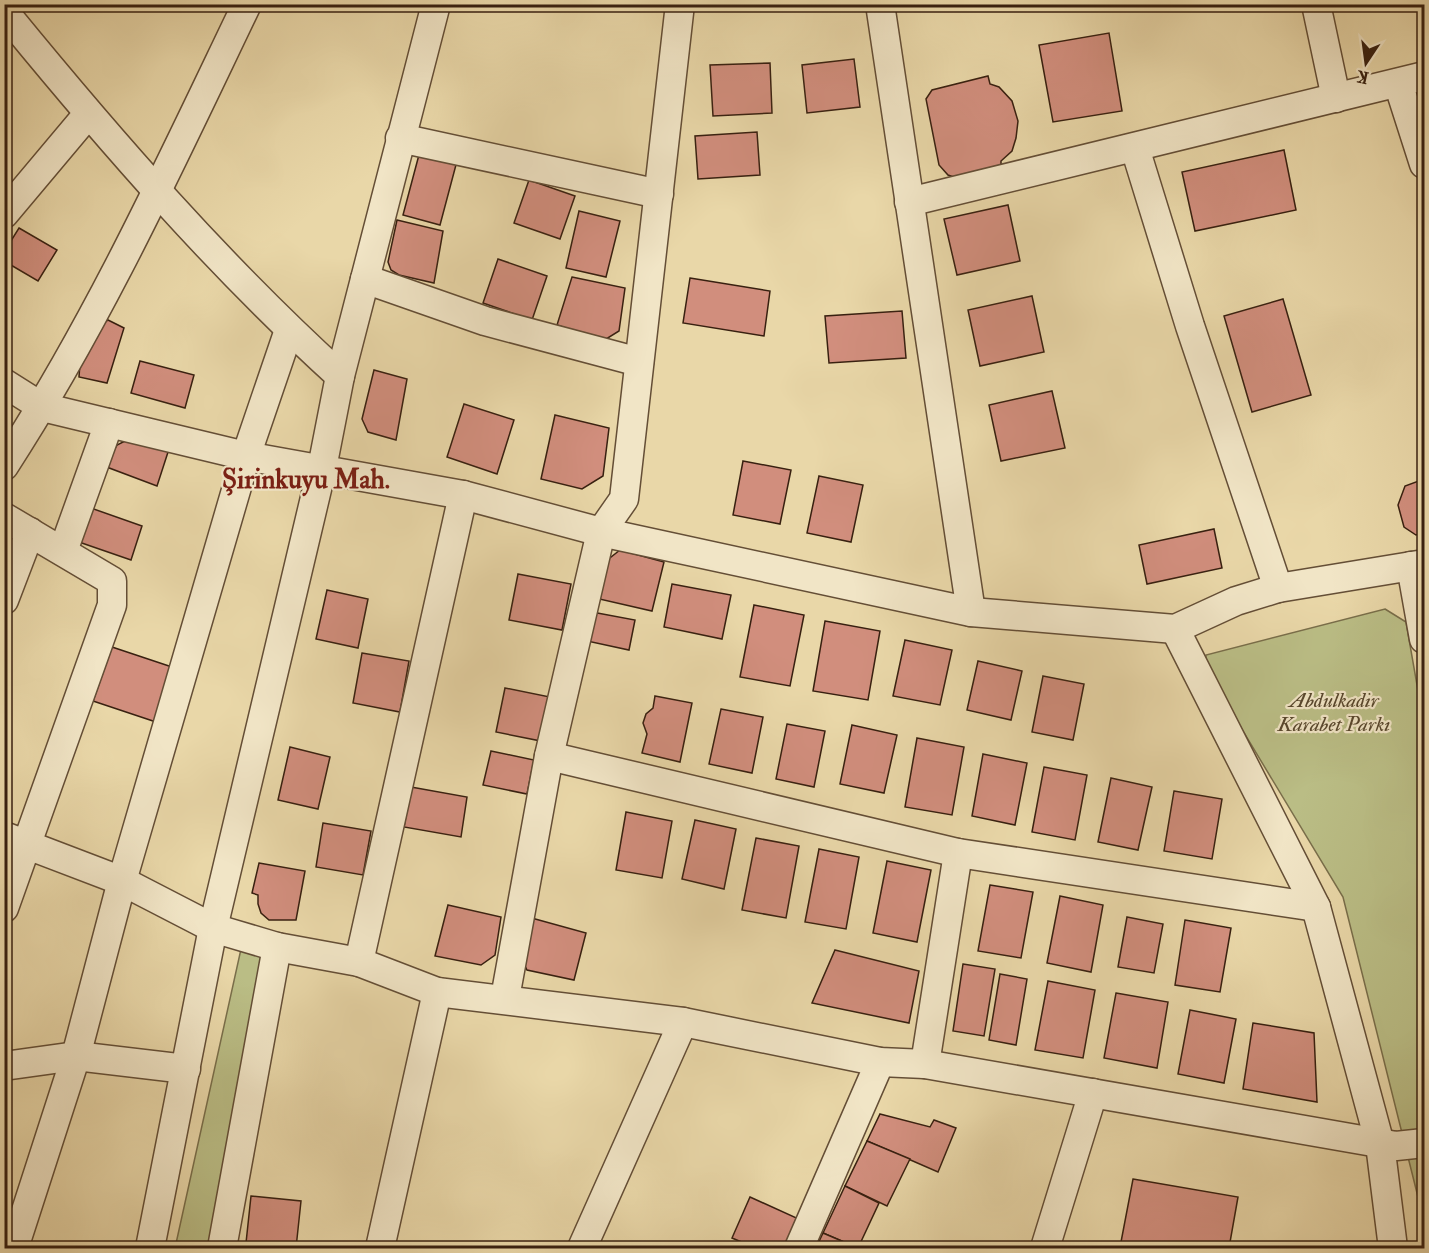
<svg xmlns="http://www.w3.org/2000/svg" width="1429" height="1253" font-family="'IM FELL Double Pica',serif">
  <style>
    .green { fill: #babd85; stroke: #796e4a; stroke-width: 1.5 }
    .building { fill: #d18e7d; stroke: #382010; stroke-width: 1.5 }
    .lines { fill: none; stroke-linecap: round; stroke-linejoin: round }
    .minor-casing { stroke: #644e36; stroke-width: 31 }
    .minor { stroke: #f1e5c6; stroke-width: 28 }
    .labels { text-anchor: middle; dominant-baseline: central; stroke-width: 4.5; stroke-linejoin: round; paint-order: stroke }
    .park-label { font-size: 21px; font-style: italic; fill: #58472d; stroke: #f1e5c6 }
    .district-label { font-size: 27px; font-weight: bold; fill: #7a1f14; stroke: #f1e5c6 }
  </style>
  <rect width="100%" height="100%" fill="#e9d7a8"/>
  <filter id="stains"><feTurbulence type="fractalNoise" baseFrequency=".00333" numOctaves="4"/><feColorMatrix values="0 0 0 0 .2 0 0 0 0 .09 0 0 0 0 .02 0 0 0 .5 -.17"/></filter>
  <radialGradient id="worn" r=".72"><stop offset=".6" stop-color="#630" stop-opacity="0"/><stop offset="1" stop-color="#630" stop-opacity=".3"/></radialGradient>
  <g class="green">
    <path d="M1385,609l21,13 18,103v508l-4,-28 -77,-308 -138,-229 1,-13z"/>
    <path d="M241,949l23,8 -56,291h-33z"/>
  </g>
  <g class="building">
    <path d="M1109,33l13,78 -69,11 -14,-77z"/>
    <path d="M854,59l6,48 -53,6 -5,-48z"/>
    <path d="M770,63l2,50 -59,3 -3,-51z"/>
    <path d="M988,76l2,8 9,3 13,14 6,20 -2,17 -4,13 -11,10v9l-42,9 -11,-4 -9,-10 -13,-66 6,-9z"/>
    <path d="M757,132l3,43 -62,4 -3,-43z"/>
    <path d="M1284,150l12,60 -101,21 -13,-59z"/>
    <path d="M420,151l37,10 -17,64 -37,-10z"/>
    <path d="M529,180l46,16 -15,43 -46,-16z"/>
    <path d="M1008,205l12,56 -63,14 -13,-56z"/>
    <path d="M579,211l41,10 -14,56 -40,-9z"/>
    <path d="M397,220l46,11 -9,52 -35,-8 -8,-5 -3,-8z"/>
    <path d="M19,228l38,22 -19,31 -34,-20v-9z"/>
    <path d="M498,259l49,17 -15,44 -49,-17z"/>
    <path d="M572,277l53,11 -6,43 -16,10 -46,-16z"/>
    <path d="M690,278l80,13 -6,45 -81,-13z"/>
    <path d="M1032,296l12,56 -64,14 -12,-56z"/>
    <path d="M1283,299l28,96 -59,17 -28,-96z"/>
    <path d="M902,311l4,47 -77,5 -4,-47z"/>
    <path d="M108,320l16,8 -17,55 -28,-6 1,-14 20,-37z"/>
    <path d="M140,361l54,14 -9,33 -54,-15z"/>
    <path d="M374,370l33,9 -11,61 -28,-8 -6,-13z"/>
    <path d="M1052,391l13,57 -64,13 -12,-56z"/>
    <path d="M464,404l50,16 -17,54 -50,-17z"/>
    <path d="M555,415l54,13 -6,48 -21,13 -41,-10z"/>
    <path d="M127,440l42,9 -12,37 -53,-20 13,-21z"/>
    <path d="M743,461l48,9 -11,54 -47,-9z"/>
    <path d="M819,476l44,9 -12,57 -44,-9z"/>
    <path d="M1424,479v54l-8,2 -12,-8 -6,-22 7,-19z"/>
    <path d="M88,507l54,19 -11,34 -55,-19z"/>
    <path d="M1214,529l8,39 -75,16 -8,-39z"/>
    <path d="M620,550l44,12 -12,49 -57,-13 6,-33z"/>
    <path d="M518,574l53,10 -9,46 -53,-10z"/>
    <path d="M672,584l59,11 -9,44 -58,-12z"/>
    <path d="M327,590l41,9 -10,49 -42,-9z"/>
    <path d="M754,605l50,10 -14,71 -50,-9z"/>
    <path d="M592,612l43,8 -6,30 -42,-9z"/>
    <path d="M825,621l55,10 -12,69 -55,-9z"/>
    <path d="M905,640l47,10 -12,55 -47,-9z"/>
    <path d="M112,647l63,21 -19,54 -63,-21z"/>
    <path d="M362,653l47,8 -9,51 -47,-9z"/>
    <path d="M978,661l44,10 -11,49 -44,-10z"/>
    <path d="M1043,676l41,8 -11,56 -41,-8z"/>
    <path d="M505,688l45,9 -9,44 -45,-9z"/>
    <path d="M655,696l37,7 -12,59 -38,-9 5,-19 -4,-11 3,-9 7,-6z"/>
    <path d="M721,709l42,8 -11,56 -43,-9z"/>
    <path d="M787,724l38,7 -11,56 -38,-8z"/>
    <path d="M852,725l45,10 -13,58 -44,-9z"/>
    <path d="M917,738l47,9 -12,68 -47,-8z"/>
    <path d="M290,747l40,10 -12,52 -40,-9z"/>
    <path d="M491,751l43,9 -7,34 -44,-9z"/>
    <path d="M983,754l44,9 -12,62 -43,-9z"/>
    <path d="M1044,767l43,8 -12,65 -43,-8z"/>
    <path d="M1111,778l41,9 -14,63 -40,-8z"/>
    <path d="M411,787l56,10 -6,40 -57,-10z"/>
    <path d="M1174,791l48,8 -10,60 -48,-8z"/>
    <path d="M626,812l46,9 -10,57 -46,-8z"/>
    <path d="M695,820l41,9 -12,60 -42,-10z"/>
    <path d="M323,823l48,8 -8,44 -47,-8z"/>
    <path d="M756,838l43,8 -13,72 -44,-8z"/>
    <path d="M819,849l40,8 -13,72 -41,-7z"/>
    <path d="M887,861l44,9 -14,72 -44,-9z"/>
    <path d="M259,863l46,8 -9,49h-27l-8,-7 -3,-9v-9l-6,-2z"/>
    <path d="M990,885l43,7 -12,66 -43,-7z"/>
    <path d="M1060,896l43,9 -12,67 -44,-9z"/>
    <path d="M448,905l53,12 -6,38 -14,10 -46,-9z"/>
    <path d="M528,917l58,16 -12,47 -47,-10 -8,-16z"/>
    <path d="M1127,917l36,7 -9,49 -36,-6z"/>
    <path d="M1185,920l46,8 -11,64 -45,-7z"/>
    <path d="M835,950l84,21 -10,52 -97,-20z"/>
    <path d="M963,964l32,5 -11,67 -31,-5z"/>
    <path d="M1000,974l27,5 -11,66 -27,-5z"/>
    <path d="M1048,981l47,9 -12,68 -48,-8z"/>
    <path d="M1116,993l52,9 -11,66 -53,-10z"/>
    <path d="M1190,1010l46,9 -12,64 -46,-9z"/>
    <path d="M1253,1023l61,10 3,69 -74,-13z"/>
    <path d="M880,1114l50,13 4,-7 22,8 -18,44 -71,-31z"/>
    <path d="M867,1141l43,18 -23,47 -42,-20z"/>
    <path d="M1133,1179l105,18 -9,51h-71l-37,-6z"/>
    <path d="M845,1186l34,17 -21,45 -35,-15z"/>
    <path d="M251,1196l50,5 -5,47 -50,-5z"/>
    <path d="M750,1197l51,23 -13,28h-32l-24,-10z"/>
    <path d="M823,1233l35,15h1h-43z"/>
  </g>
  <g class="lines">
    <defs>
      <g id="minor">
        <path d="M880,4l91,608"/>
        <path d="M1316,4l20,94"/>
        <path d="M4,9l3,6c104,127 212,251 333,361"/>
        <path d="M1398,83l26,81"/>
        <path d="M400,138l259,56"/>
        <path d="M1135,148l55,178 88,262"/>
        <path d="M909,202l515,-126"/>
        <path d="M4,214l84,-100"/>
        <path d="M365,279l120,42 154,41"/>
        <path d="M4,383l38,24 204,49 217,39 138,37 370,80 204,17 61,-28 42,-13 146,-24"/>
        <path d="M4,466c95,-146 168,-306 243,-462"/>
        <path d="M4,517l108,64v24l-108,303"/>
        <path d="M63,551l46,-128"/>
        <path d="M1411,566l13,73"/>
        <path d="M4,600l26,-68"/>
        <path d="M1175,629l141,278 64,237 13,104"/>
        <path d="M549,756l409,97 358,54"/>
        <path d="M4,836l118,45 91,47 64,19 82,15 78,30 246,30 197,40 45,2 471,82 28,-3"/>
        <path d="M359,962l104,-467"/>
        <path d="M505,998l44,-242 52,-224 23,-33 56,-495"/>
        <path d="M925,1064l33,-211"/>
        <path d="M4,1066l72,-10 110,13"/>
        <path d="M14,1248l62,-192 46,-175 124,-425 43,-126"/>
        <path d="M150,1248l63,-320 109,-460 18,-92 96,-372"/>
        <path d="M222,1248l55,-301"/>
        <path d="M380,1248l57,-256"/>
        <path d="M582,1248l101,-226"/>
        <path d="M799,1248l81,-186"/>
        <path d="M1045,1248l48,-155"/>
      </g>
    </defs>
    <use href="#minor" class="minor-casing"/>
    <use href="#minor" class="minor"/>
  </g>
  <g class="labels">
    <g class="park-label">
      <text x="1334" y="700">Abdulkadir<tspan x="1334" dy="24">Karabet Parkı</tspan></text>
    </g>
    <g class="district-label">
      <text x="306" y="479">Şirinkuyu Mah.</text>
    </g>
  </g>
  <rect width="1429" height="1253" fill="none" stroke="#e9d7a8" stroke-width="24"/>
  <rect x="6" y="6" width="1417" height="1241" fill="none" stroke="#382010" stroke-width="3"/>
  <rect x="12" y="12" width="1405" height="1229" fill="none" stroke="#382010" stroke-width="1.5"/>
  <g transform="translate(1366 63) rotate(193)" stroke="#f1e5c6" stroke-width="4.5" paint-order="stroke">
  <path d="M0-4.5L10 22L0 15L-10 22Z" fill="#382010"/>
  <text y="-9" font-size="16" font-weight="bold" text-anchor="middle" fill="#382010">K</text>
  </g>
  <rect width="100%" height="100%" filter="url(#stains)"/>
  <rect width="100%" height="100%" fill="url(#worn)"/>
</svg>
